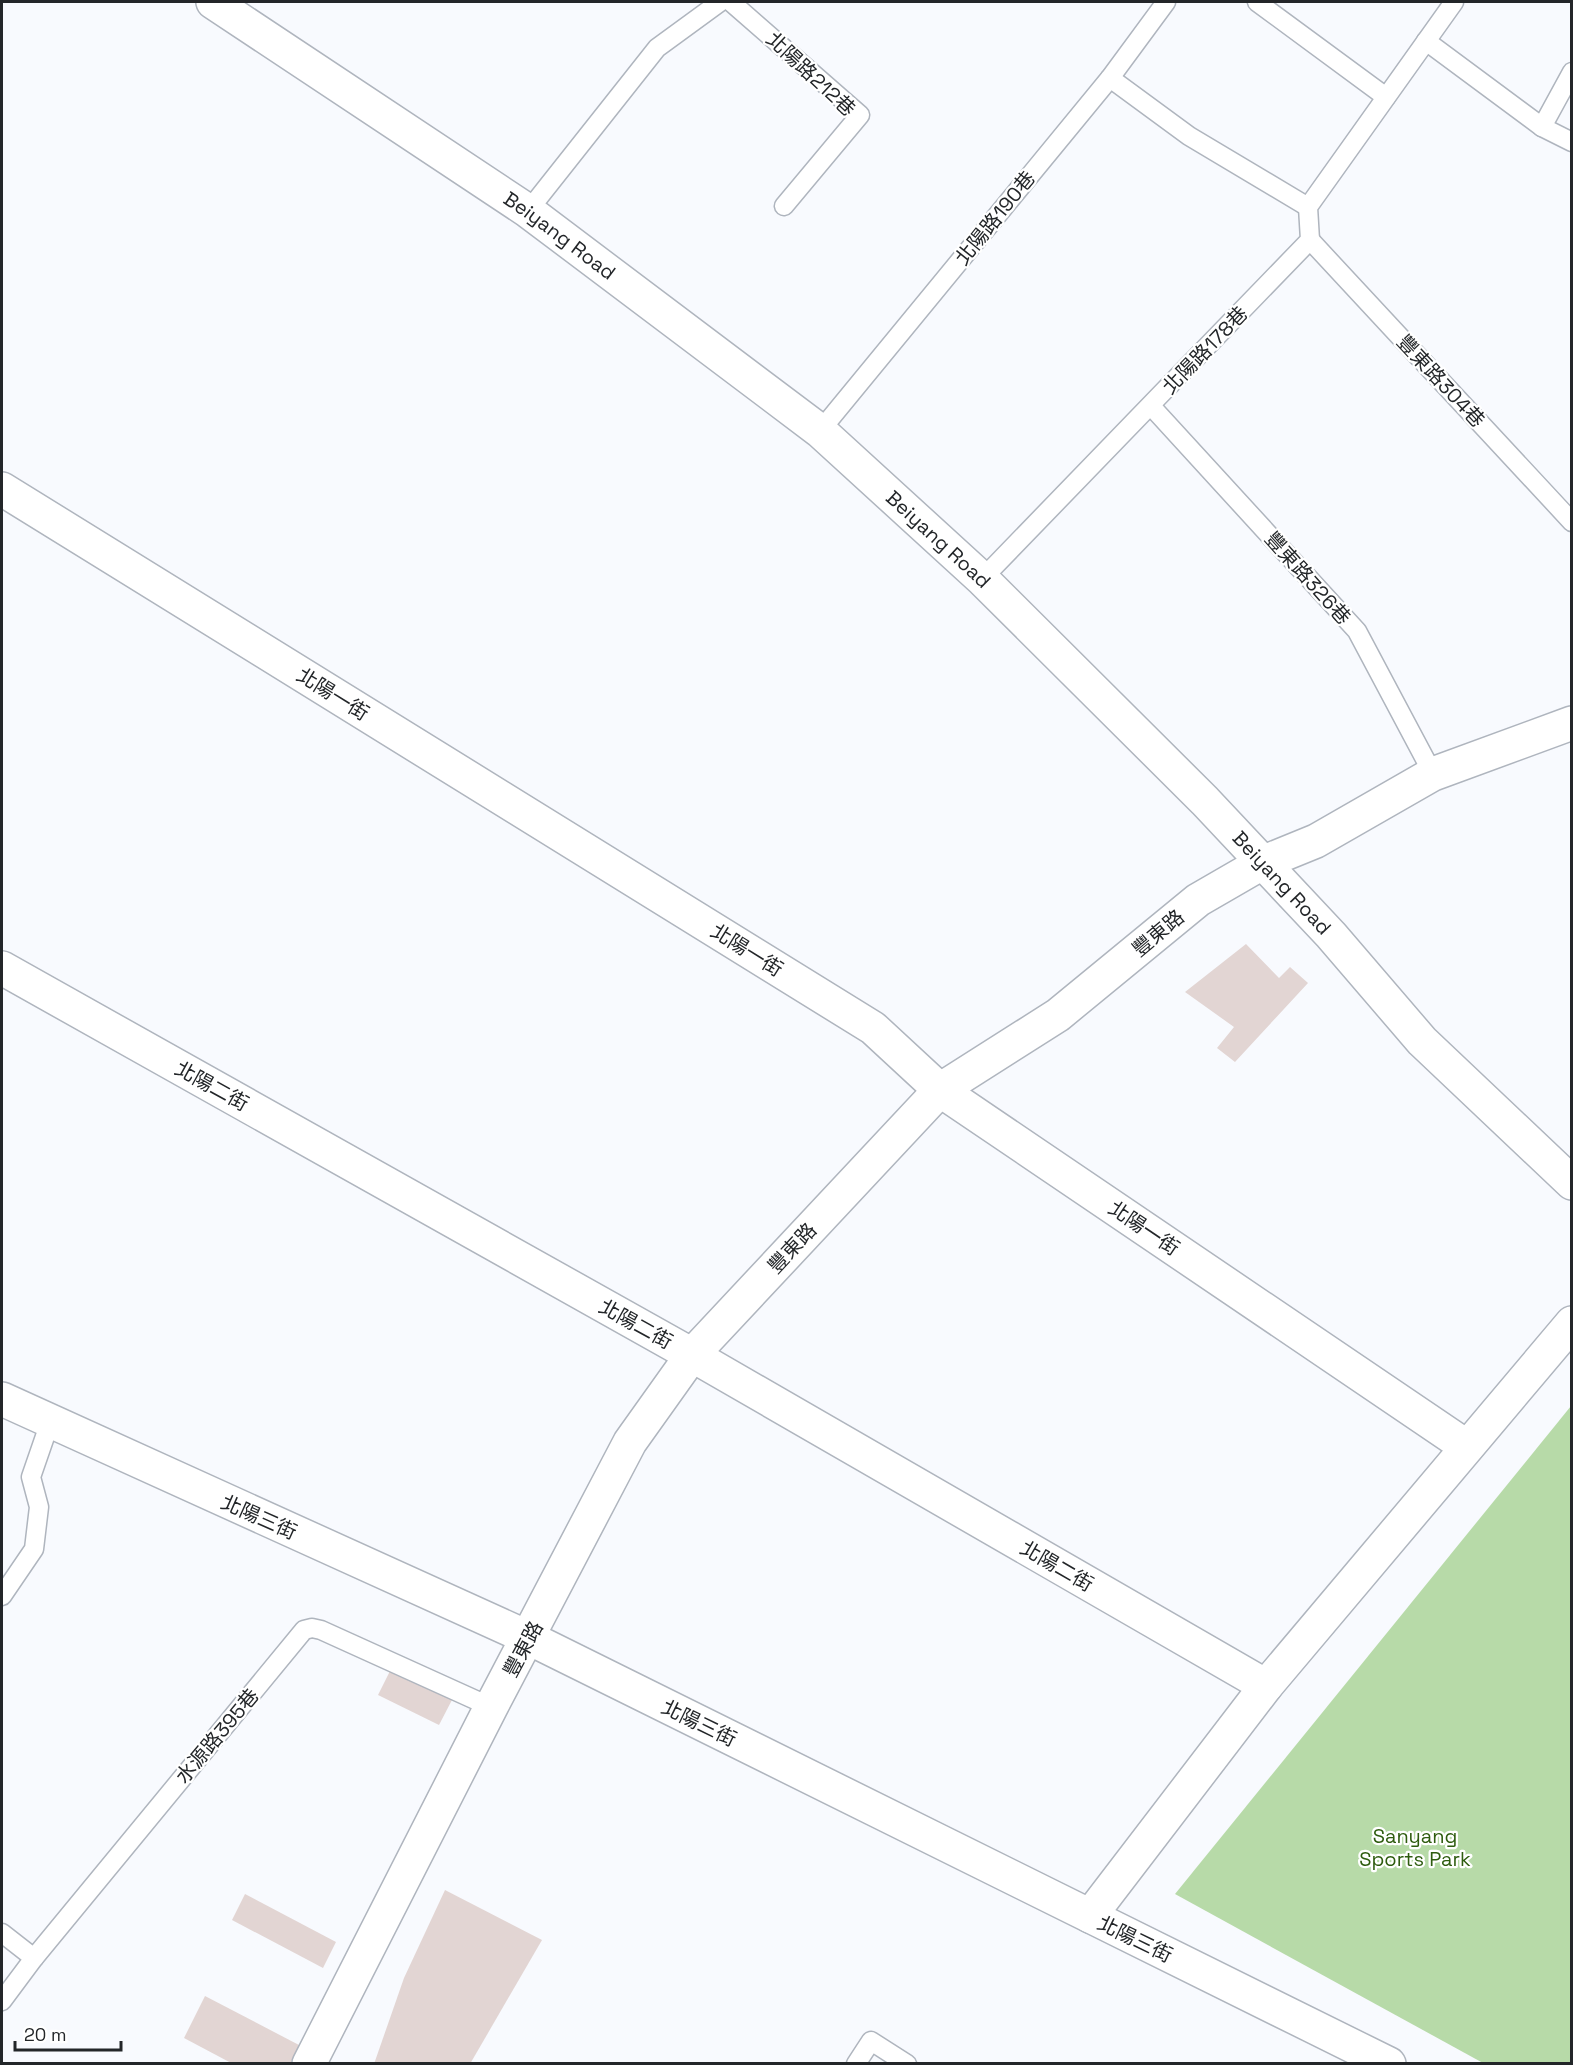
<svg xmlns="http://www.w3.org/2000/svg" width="1573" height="2065" font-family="'Space Grotesk','Noto Sans TC',sans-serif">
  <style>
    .green { fill: #b7daa8 }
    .building { fill: #e2d5d3 }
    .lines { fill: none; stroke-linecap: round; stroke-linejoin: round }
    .service-casing { stroke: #afb5be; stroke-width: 21 }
    .minor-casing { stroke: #afb5be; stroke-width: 36 }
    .tertiary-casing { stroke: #afb5be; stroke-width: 36 }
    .service { stroke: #fff; stroke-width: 18 }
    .minor { stroke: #fff; stroke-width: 33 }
    .tertiary { stroke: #fff; stroke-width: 33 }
    .labels { text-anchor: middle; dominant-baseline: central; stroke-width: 4.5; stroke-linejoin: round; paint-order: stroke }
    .street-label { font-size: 20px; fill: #232629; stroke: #fff }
    .park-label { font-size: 20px; fill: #2e5c0f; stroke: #fff }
  </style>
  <rect width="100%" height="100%" fill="#f8fafe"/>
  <path class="green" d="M1571,1406v657h-88l-308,-169z"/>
  <g class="building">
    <path d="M1246,944l33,34 11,-11 18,16 -73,79 -18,-14 17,-21 -49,-35z"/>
    <path d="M391,1669l62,29 -14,27 -61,-30z"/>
    <path d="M445,1890l97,50 -72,124h-96l30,-86z"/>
    <path d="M245,1894l91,48 -13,26 -91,-48z"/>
    <path d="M205,1996l94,49 -9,19h-57l-49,-26z"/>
  </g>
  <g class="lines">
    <defs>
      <g id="service">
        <path d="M731,2l129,113 -76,91"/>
        <path d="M1257,2l129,95"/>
        <path d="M1426,41l116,86 30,15"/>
        <path d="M1110,78l79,58 119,71"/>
        <path d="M1542,127l30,-55"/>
        <path d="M528,211l129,-163 63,-46"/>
        <path d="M1310,240l262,282"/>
        <path d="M1151,406l206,225 76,143"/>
        <path d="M820,431l290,-353 56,-76"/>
        <path d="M982,579l328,-339 -2,-33 146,-205"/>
        <path d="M2,1596l32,-47 5,-42 -8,-30 19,-55"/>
        <path d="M2,1933l32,25"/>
        <path d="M2,2001l32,-43 270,-328 8,-2 9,2 170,77"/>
        <path d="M856,2064l15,-23 36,23"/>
      </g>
      <g id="minor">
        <path d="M2,489l871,539 67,62 527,357"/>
        <path d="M2,968l690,387 574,331"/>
        <path d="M2,1399l527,239 860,426"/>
        <path d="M1090,1916l176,-230 306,-363"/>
        <path d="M309,2064l182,-357 139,-265 62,-87 248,-265 118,-75 140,-115 64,-37 54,-22 117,-67 139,-51"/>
      </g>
      <g id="tertiary">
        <path id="s1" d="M213,2l315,209 292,220 162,148 223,222 126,134 91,106 150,142"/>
      </g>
    </defs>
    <use href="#service" class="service-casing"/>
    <use href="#minor" class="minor-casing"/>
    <use href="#tertiary" class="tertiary-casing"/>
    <use href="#service" class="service"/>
    <use href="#minor" class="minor"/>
    <use href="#tertiary" class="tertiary"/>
  </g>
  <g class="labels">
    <g class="street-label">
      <text transform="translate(811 74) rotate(43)">北陽路212巷</text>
      <text transform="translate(995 218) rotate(-51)">北陽路190巷</text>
      <text stroke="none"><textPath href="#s1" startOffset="418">Beiyang Road</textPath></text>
      <text transform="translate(1205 350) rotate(-46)">北陽路178巷</text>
      <text transform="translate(1441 381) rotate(47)">豐東路304巷</text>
      <text stroke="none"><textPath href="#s1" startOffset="904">Beiyang Road</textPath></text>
      <text transform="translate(1308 578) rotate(48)">豐東路326巷</text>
      <text transform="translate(333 694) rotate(32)">北陽一街</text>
      <text stroke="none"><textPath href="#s1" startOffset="1390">Beiyang Road</textPath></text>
      <text transform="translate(1158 933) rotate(-40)">豐東路</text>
      <text transform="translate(747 950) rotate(32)">北陽一街</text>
      <text transform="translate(212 1086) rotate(29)">北陽二街</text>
      <text transform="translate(1144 1228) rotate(34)">北陽一街</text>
      <text transform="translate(792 1248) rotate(-47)">豐東路</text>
      <text transform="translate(636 1324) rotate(29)">北陽二街</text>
      <text transform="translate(259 1517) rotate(24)">北陽三街</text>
      <text transform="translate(1057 1566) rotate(30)">北陽二街</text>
      <text transform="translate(523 1649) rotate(-62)">豐東路</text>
      <text transform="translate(699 1723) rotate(26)">北陽三街</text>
      <text transform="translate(217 1736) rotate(-50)">水源路395巷</text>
      <text transform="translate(1135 1939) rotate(26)">北陽三街</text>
    </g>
    <g class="park-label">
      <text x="1415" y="1836">Sanyang<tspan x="1415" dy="23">Sports Park</tspan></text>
    </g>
  </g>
  <rect width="1573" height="2065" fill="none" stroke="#232629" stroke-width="6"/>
  <path d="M15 2041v9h106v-9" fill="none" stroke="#232629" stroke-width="3"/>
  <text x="24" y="2041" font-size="18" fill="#232629" stroke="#ffffff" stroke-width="4.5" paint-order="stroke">20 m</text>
</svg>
